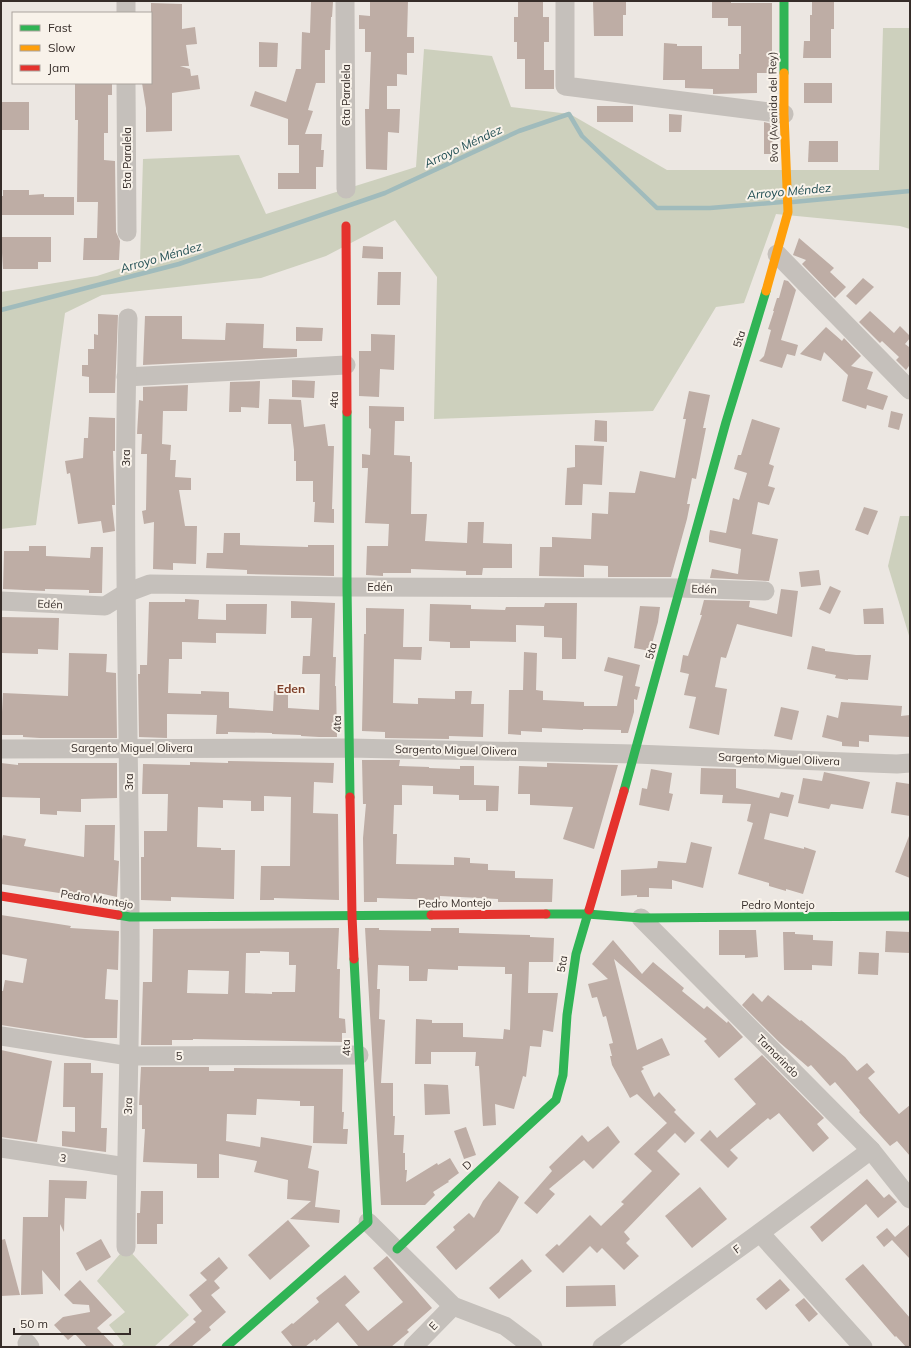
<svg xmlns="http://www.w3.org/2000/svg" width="911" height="1348" font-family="Mulish,sans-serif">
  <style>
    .green { fill: #cdd0bd }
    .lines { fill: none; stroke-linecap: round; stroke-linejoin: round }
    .stream { stroke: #a0bbbc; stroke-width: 4.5 }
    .building { fill: #beada5; fill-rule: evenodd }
    .street { stroke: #c5c0bb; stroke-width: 19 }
    .fast { stroke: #30b455; stroke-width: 9 }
    .slow { stroke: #ff9f0a; stroke-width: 9 }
    .jam { stroke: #e5322d; stroke-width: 9 }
    .labels { text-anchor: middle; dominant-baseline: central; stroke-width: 4; stroke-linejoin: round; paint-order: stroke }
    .street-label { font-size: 11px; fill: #362d29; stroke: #f8f2ea }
    .water-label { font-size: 12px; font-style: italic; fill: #224f54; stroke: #f8f2ea }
    .neighbourhood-label { font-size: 12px; font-weight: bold; fill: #7e3f29; stroke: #f8f2ea }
  </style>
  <rect width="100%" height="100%" fill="#ece7e2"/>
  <g class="green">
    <path d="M883,28h27v201l-10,-3 -124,-12 -32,89 -28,4 -63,104 -219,8 3,-142 -42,-57 -69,36 -65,22 -159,17 -37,18 -29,212 -35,4v-237l96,-16 43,-14 3,-103 96,-4 27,59 150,-47 8,-118 68,7 19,51 59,7 97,56h212z"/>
    <path d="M900,516h10v123l-22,-73z"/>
    <path d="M126,1247l63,68 -35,32h-34l4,-3 -15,-19 16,-13 -28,-31z"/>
  </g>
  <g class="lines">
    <g class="stream">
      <path d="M793,202l117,-11"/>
      <path d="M1,310l178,-46 206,-71 134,-62 50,-17 13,22 75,72h53l72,-6"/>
    </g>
  </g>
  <g class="building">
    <path d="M370,1h38l-1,36h7v16h-7v22l-10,-1v12h-10v23h13l-1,24 -11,-1 -1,38 -21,-1 -1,-60h4l2,-57h-6v-23h-6v-14l11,1z"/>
    <path d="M518,1h25v16h6v25h-5v28h10v19h-29v-30h-8v-17h-3v-25h4z"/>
    <path d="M593,1h33v14h-3v21h-29z"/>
    <path d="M712,1h19v2h41v70h-15v20l-44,1v-5l-28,-1v-8h-22l1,-37 13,1v2h25v23h37v-15h2v-28h-13v-8h-16z"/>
    <path d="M812,1h22v28h-3v29h-28l1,-17h6v-26h2z"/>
    <path d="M311,2h22l-1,15h-1l-1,33h-5v33h-9l-8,27 5,1 -8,23h17l-1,16h3l-1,17h-7v22h-38v-16h21v-28h-11v-26l-38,-13 5,-15 31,11 10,-33h5l1,-37 8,1z"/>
    <path d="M151,3l31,1v25l13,-2 2,17 -11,1 3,21h-9l10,3 1,7 7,-1 2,14 -28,4v38l-26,1v-24l-4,-25h9z"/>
    <path d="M259,42l19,1 -1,24h-18z"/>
    <path d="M75,83h37v12h-4v38h-4v27l11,1 1,71 4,9 -1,19h-36l1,-22h13l1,-36h-21l1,-82h-3z"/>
    <rect x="804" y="83" width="28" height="20"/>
    <rect x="1" y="102" width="28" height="28"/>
    <rect x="597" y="106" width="36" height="16"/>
    <path d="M669,114l13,1 -1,17h-12z"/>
    <path d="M764,122l8,2 1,30h-9z"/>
    <path d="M809,141h29v21h-30z"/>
    <path d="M3,190h26v5l15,-1v3h30v18h-73v-19h2z"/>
    <path d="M1,237h50v25h-13v7h-35z"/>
    <path d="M799,238l35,30 -4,4 16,15 -11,11 -33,-34 4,-4 -13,-5z"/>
    <path d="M363,246l20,1v12l-21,-1z"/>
    <path d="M378,272h23l-1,33h-23z"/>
    <path d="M863,278l11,9 -18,18 -10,-9z"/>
    <path d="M784,280l4,1 8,9 -15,50 17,5 -3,11 -8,-2 -5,14 -23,-7 5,-5 7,-26 -3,-1 6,-18h-1l4,-13h2z"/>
    <path d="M870,311l24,22 6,-7 10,10v2l-5,6 4,3 1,-1v21l-1,-1 -3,4 -10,-10 3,-3 -17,-16 -2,2 -21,-21z"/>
    <path d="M98,314l20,1 -3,78h-26v-16l-7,-1v-11h6v-16h6v-15l4,1z"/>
    <path d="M145,316h37v23l43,1 1,-17 38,1 -1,24 34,1v8l-154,8z"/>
    <path d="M296,327l27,1 -1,13h-26z"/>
    <path d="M826,327l16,14 2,-3 17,18 -10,10 22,6 -6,17 21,7 -5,14 -16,-5 -1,4 -24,-8 6,-26 -24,-23 -3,9 -21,-7z"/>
    <path d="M371,334l24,1 -1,35 -14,-1 -1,28 -20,-1v-45h12z"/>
    <path d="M292,380l23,1 -1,17 -22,-1z"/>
    <path d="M260,381l-1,27 -18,-1v5h-12l1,-30z"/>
    <path d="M188,385l-1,26h-24l-1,33 9,1 -1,15h6l-1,17 16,1v12h-12l6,36h12l-1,38 -23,-1v7l-20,-1 1,-47 -10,2 -2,-13 4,-1 1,-56h-6l1,-20h-5l2,-34 4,1v-14z"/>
    <path d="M689,391l21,4 -7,33h3l-10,51 -4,-1 -5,26h3l-3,15 -16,58h-63v-11l-24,-1v12l-45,-1 1,-29h12v-10l39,2 1,-26 16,1 1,-22 26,1 5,-22 35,7 11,-59h-3z"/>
    <path d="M269,399l32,1 3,27 21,-3 3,22h6l-2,63h2v14l-20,-1 1,-20h-2v-21h-17v-20h-2v-11l-3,-26h-23z"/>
    <path d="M369,406l35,1v14h-9l-1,34 16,1v6h2l-1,52h16l-2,27 42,2 1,-21h16l-1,21 29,1v24h-29l-1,7h-16v-4l-55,-2v4h-28v3l-17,-1 1,-29h21l1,-22 -24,-1 3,-55h-6v-14l8,1 1,-26 -2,-1z"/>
    <path d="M891,411l12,3 -4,16 -11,-3z"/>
    <path d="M89,417l26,1v33h-2l2,54h-3l3,26 -12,2 -2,-12 -23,3 -8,-51 -3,1 -2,-13 18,-3 1,-20h4z"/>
    <path d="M752,419l28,9 -11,36 5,2 -6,20 7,2 -6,17 -11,-3 -6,32 26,5 -9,42 -59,-3 2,-9 26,5 3,-25 -32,-7v-5l1,-7 16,3 7,-35 6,2 8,-27 -13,-4 4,-14h3z"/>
    <path d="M595,420l12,1v21l-13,-1z"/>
    <path d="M575,445l29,1 -2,39 -19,-1 -1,21h-17l2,-37 8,-1z"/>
    <path d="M864,507l14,4 -10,24 -13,-5z"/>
    <path d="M224,533h16v12l68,2v-2h26v31l-87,-2v-4l-41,-2 1,-15h16z"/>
    <path d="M29,546h17v10l44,2 1,-11h12l-1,46h-13v-3l-44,-1v2l-42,-2 1,-38h25z"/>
    <path d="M819,570l2,15 -20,2 -2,-15z"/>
    <path d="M830,586l11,5 -11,23 -11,-5z"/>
    <path d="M781,589l17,2 -6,46 -55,-13 -11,34 -5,-1 -6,30 12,2 -8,46 -30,-7 7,-31 -12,-2 5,-21 -9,-2 3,-17 5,1 14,-41h-2l4,-15 46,1 -1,6 28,7z"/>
    <path d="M185,599l14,1 -1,19 28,1v-16h41l-1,30 -50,-1v10l-34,-1v17h-13l-1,34 33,1v-3l28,1v16l44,3 1,-20 14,1v16l31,2 1,-36h-18l1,-18h7l2,-38h-21v-17l44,2 -2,54h3l-1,29h1l1,51h-18l-18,-1v-1l-29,-1v-1l-44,-1v2h-12l1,-19 -50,-1v24l-28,-1 -1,-63h2v-9h7l2,-63h36z"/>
    <path d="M545,603h32l-1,56h-14v-21l-18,-1v-11l-28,-1v17l-46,-1v7h-20v-6l-21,-1 1,-37 41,1v4l34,1 1,-3h38z"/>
    <path d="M640,606l20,1 -2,15 -8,29 -16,-3z"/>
    <path d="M366,608l38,1 -1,38h19l-1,13 -27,-1 -1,44 25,1v-6l37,1v-8h17l-1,13h13l-1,33 -34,-1v3l-64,-1v-6l-23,-1 2,-97h2z"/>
    <path d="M883,608l1,16h-20l-1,-15z"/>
    <path d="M1,617l58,1 -1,32 -20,-1v5l-37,-1z"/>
    <path d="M812,646l13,3v2l31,4h15l-3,25 -20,-1v1l-13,-2 1,-3 -29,-6z"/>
    <path d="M524,652l13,1 -1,37 7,1v9l41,2v4h33l6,-30 -19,-5 4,-14 32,8 -5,21 5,1 -3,13 -3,-1v13l-6,21h-7v-3l-38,-1v1l-41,-2v4l-21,-1v4l-13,-1 1,-44h14z"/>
    <path d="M69,653l38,1 -1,18 10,1 1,65h-77l-17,-1v-2h-22v-23h1l1,-19 65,3z"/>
    <path d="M841,702l61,4 -1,10 9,-1v22l-41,-2v7l-10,-1v6l-17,-1v-4l-20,-5 5,-22 11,3z"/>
    <path d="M781,707l18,4 -7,29 -18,-4z"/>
    <path d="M362,760h38l-1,6 30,1v1l31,1v-3h14v19l25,1 -1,25h-12v-11h-27v-5l-26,-1v-8l-31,-1v20h-8l-1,29h4l-1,30 58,1v-8l16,1v5l18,1v6l27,1v7l38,1 -1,23h-54v-3l-58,-3v4l-63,-2v4h-13l-1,-64 3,-34h-3z"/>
    <path d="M228,761l106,2 -1,20 -19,-1 -1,31 25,1 1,86 -65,-2v2h-14l1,-34h29l1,-69 -27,-1v15h-13v-10l-28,-1v8l-25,-1 -1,40 24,1v2h14l-1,49 -63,-2v4l-30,-1v-43h3v-26h23l1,-37h-26l1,-30 47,1v-3l38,1z"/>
    <path d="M1,763l17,2v-2h99v35l-36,1v13l-24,-1v4l-17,-1v-16l-39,-1z"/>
    <path d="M547,763l71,2 -24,84 -31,-10 10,-32 -43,-2v-11h-12l1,-28 28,1z"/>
    <path d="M701,768l35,1v19l43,10 2,-6 13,3 -6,22 -18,-4 -6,26 40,10v-2l12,4 -13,43 -17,-5v2l-17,-5v-3l-31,-9 15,-51 -6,-2 4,-17 -29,-1 1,-8 -23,-1z"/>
    <path d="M651,769l21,4 -3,20 4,1 -4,17 -30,-6 3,-17 5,1z"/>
    <path d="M824,772l46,10 -7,27 -32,-5 -2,5 -31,-6 5,-25 19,3z"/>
    <path d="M896,782l14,2v32l-19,-3z"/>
    <path d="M85,825h30l-1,35 5,1 -2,36 -18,-4 -1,6 -97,-15v-39l2,-10 23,4 -2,7 60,11z"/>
    <path d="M909,836l1,1v41l-15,-6z"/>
    <path d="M691,842l21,5 -9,41 -31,-8v9l-23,-1v9h-12v-2l-16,1v-26l36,-2 1,-7 28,2z"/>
    <path d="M1,915l70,11 -1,2 49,3 -1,39 -11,-1 -2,30 13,1 -1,38h-32l-84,-13v-34h2l2,-11 18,3 4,-24 -26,-5z"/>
    <path d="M339,928l-2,41h3l-1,49 6,1 1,14h-4v9l-149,-3v1h-21v5h-31l2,-63h9l1,-53zM260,951l29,1v13h7l-1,27h-23v2l-27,-1 1,-40h14zM188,970l41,1 -1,23 -41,-1z"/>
    <path d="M365,928h14v2l52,1v-3h28v5l71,2v2l24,1 -1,24h-24l-1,31h30l-5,39 -10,-2 -2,17 -11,-1 -4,31 -3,-1 -9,33 -19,-5 1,21 -13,1 -4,-60h-4l1,-14h-45v12h-16l1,-45 16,1v3h31v14l40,2 1,-10 6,1 2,-56h-7v-7l-47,-1v4l-30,-1 -1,12h-18v-15l-31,-1 -1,24h3l-1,30 6,1 -4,63h12v33h2l-1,19h10l-1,18h2v17h2l-1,12 31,-19 1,2 12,-7 9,15 -11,8 1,1 -2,1 -14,9 2,3 -10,10h-44z"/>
    <path d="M719,930h37l2,27 -13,1v-3h-26z"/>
    <path d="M886,931l24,1v21l-25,-1z"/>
    <path d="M783,932h12v2l18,1v5l20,1 -1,25 -20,-1v5h-28z"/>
    <path d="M613,940l29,34 11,-12 31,26 -2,3 22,18 3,-3 20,17 1,-2 15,16 -24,21 -15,-17 3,-2 -93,-80 23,91 25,-12 8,17 -28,12 2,2 -3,2 13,26 5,-5 17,18 -2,2 21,21 -10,10 -10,-10 -18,18 23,23 -56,58 6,7 -4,4 13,13 -15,14 -22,-22 -5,5 -7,-7 -27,27 -18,-18 12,-11 2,2 31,-31 11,11 23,-22 -3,-2 31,-31 -18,-17 33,-31 -30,-29 -7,4 -18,-33 -2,-9h2l-3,-12 4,-1 -7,-27 -3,1 -6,-20 -5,1 -4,-14 20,-5 -16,-15z"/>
    <path d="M859,952l20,1 -1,22 -20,-1z"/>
    <path d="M753,993l9,9 6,-7 32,26 1,-1 44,37 12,14 10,-8 8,9 -7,6 31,36 11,-9v51l-13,-15 -7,5 -31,-34 1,-1 -25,-29 -5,4 -19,-21 -3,2 -29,-25 -37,-37z"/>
    <path d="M1,1050l51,11 -15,81 -36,-5z"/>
    <path d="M762,1055l62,63 -7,6 12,14 -16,14 -34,-39 -9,7 -2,-2 -38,32 8,8 -10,10 -28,-28 10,-10 7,8 39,-34 -22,-25z"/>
    <path d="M64,1063h27v10h12l-2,55h6l-1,24 -44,-6v-15l13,1v-25h-12z"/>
    <path d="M141,1067h68v4h25v-3l109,1 -1,43h2l-1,17h5l-1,15 -34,-1 1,-37h-14v-5l-43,-2 -1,16 -29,-1 -1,27 34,6 1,-10 51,9 -4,22 11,3 -4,36 25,3 -1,13 -49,-4 21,-18 -24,-2 1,-19 -34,-8 3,-11 -38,-7v24h-22v-14l-54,-2 2,-33h-3v-24h-3z"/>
    <path d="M424,1084l24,1 2,29 -25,1z"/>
    <path d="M608,1126l12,16 -27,27 -9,-9 -35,29 6,5 -18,20 -13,-11 28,-32 -3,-4 33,-32 6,7z"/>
    <path d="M466,1127l10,28 -12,4 -10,-28z"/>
    <path d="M867,1179l17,19 5,-4 8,8 -19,16 -12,-14 -44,38 -12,-15z"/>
    <path d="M49,1180l38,1 -1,18 -21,-1 -1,34 -4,-8v67l-18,-21 1,24 -22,1 2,-78h25z"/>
    <path d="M499,1181l20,16 -20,35 -43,38 -20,-23 19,-17 -2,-3 16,-14 5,5 9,-17z"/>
    <path d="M700,1187l27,32 -35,29 -27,-32z"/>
    <path d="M141,1191h22v33h-6v20h-20v-31h3z"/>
    <path d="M288,1220l22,26 -40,34 -22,-25z"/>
    <path d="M910,1224v35l-18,-19 -8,7 -8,-10 11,-9 8,9z"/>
    <path d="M5,1239l15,56 -19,1v-56z"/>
    <path d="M101,1239l10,18 -25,14 -10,-18z"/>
    <path d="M387,1256l45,52 -25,22 2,2 -18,15h-32l-21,-25 -22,19 -1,-2 -10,8h-12l-12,-15 11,-9 1,1 26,-22 -3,-4 29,-23 15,17 -15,13 23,26 35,-29 -30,-34z"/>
    <path d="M219,1257l9,11 -14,13 6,7 -9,7 15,17 -17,15 2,3 -20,17h-24l29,-25 -3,-3 9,-8 -13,-16 18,-15 -7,-7z"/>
    <path d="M522,1259l10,12 -33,28 -10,-11z"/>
    <path d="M863,1264l47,54v29h-4l-10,-11 -1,1 -50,-58z"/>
    <path d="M780,1279l10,11 -24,20 -10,-11z"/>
    <path d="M80,1280l32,35 -15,13 18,19h-28l-12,-13 -7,6 -14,-15 9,-8 27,-5 -1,-7 -16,-1 -9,-9z"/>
    <path d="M615,1285l1,21 -50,1v-21z"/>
    <path d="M804,1298l14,16 -9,8 -14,-17z"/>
  </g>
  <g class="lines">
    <g class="street">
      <path d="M126,1v12"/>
      <path d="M345,1l1,188"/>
      <path d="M565,1v85l219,28"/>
      <path d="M126,83l1,149"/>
      <path d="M777,254l133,136"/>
      <path d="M126,377l220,-12"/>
      <path d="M1,601l104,5 21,-13 24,-9 197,3 334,1 84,3"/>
      <path d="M1,749l348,-1 286,6 262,10 13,-1"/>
      <path d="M641,918l230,232 39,49"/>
      <path d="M1,1036l128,20 230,-1"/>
      <path d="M1,1148l125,19"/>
      <path d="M368,1222l85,84 52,20 28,21"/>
      <path d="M760,1233l103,114"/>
      <path d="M126,1247c0,-110 5,-221 4,-332 -1,-199 -8,-398 -2,-597"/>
      <path d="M27,1343l3,4"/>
      <path d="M413,1347l40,-41"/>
      <path d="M602,1347l152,-110 117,-87"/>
    </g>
    <g class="fast">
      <path d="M784,1v72"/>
      <path d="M347,412v175l3,210"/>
      <path d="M624,791l102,-369 40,-131"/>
      <path d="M546,914h41l54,4 269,-2"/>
      <path d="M118,915l12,2 301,-2"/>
      <path d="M397,1249l72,-69 87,-80 7,-25 4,-60 9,-61 13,-44"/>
      <path d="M226,1347l142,-125 -14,-263"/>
    </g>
    <path class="slow" d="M766,291l22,-79 -4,-98v-41"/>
    <g class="jam">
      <path d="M346,226l1,186"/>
      <path d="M350,797l2,119 2,43"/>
      <path d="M1,896l117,19"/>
      <path d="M589,910l35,-119"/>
      <path d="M431,915l115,-1"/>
    </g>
  </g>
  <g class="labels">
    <g class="street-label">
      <text transform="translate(346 95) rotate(-90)">6ta Paralela</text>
      <text transform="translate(773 107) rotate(-91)">8va (Avenida del Rey)</text>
      <text transform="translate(127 158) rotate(-90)">5ta Paralela</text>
      <text transform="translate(739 339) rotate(-73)">5ta</text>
      <text transform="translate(334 400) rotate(-90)">4ta</text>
      <text transform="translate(126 458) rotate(-90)">3ra</text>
      <text x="380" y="587">Edén</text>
      <text transform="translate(704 589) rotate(2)">Edén</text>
      <text transform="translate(50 604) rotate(2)">Edén</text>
      <text transform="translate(651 651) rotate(-74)">5ta</text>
      <text transform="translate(337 724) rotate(-91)">4ta</text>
      <text x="132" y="748">Sargento Miguel Olivera</text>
      <text transform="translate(456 750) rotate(1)">Sargento Miguel Olivera</text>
      <text transform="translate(779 759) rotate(2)">Sargento Miguel Olivera</text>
      <text transform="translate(129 782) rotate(-90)">3ra</text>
      <text transform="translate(97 899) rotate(9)">Pedro Montejo</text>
      <text transform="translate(455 903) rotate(-1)">Pedro Montejo</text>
      <text x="778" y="905">Pedro Montejo</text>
      <text transform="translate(562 964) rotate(-81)">5ta</text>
      <text transform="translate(346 1048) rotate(-93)">4ta</text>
      <text x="179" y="1056">5</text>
      <text transform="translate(778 1056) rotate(45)">Tamarindo</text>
      <text transform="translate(128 1106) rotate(-88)">3ra</text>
      <text transform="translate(63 1158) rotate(8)">3</text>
      <text transform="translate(467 1165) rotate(-43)">D</text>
      <text transform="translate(737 1249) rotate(-36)">F</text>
      <text transform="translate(433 1326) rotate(-46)">E</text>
    </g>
    <g class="water-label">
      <text transform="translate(463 146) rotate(-25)">Arroyo Méndez</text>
      <text transform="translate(789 191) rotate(-5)">Arroyo Méndez</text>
      <text transform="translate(161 257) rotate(-16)">Arroyo Méndez</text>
    </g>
    <g class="neighbourhood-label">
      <text x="291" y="688">Eden</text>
    </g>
  </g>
  <rect width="911" height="1348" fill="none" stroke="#362d29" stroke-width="4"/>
  <rect x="12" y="12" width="140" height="72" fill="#f8f2ea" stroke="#aaa39d"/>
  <rect x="20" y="25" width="20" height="6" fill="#30b455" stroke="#aaa39d"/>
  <text x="48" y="32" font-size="12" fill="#362d29">Fast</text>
  <rect x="20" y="45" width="20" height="6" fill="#ff9f0a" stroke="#aaa39d"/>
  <text x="48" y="52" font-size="12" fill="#362d29">Slow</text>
  <rect x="20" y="65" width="20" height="6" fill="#e5322d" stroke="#aaa39d"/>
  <text x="48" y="72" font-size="12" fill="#362d29">Jam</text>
  <path d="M14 1328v6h116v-6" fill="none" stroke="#362d29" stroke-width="2"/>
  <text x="20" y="1328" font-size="12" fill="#362d29" stroke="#f8f2ea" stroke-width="3" paint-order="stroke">50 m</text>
</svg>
